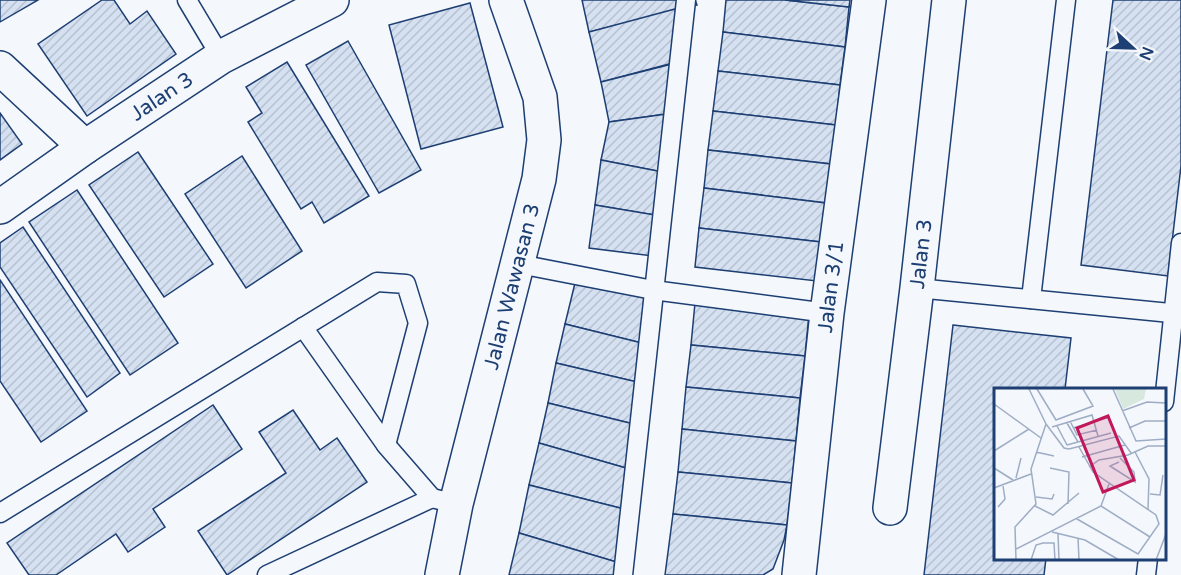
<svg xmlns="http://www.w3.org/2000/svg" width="1181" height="575" font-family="'Varela Round',sans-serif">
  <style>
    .building { fill: url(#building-hatch); stroke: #1d3f73; stroke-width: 1.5 }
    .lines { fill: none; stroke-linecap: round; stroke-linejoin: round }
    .lane-casing { stroke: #1d3f73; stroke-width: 21 }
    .street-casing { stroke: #1d3f73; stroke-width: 36 }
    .lane { stroke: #f4f7fb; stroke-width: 18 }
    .street { stroke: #f4f7fb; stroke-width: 33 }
    .labels { text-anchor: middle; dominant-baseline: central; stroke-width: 4.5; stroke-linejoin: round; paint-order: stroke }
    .street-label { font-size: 21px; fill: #1d3f73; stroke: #f4f7fb }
    .inset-road { fill: none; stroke: #9eadc5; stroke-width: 1.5 }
    .view { fill: #c2185b; fill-opacity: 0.15; stroke: #c2185b; stroke-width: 3 }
    .inset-edge { fill: none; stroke: #1d3f73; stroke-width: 3 }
  </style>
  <defs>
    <pattern id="building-hatch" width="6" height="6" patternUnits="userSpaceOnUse" patternTransform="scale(1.5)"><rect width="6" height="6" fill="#d5e0f0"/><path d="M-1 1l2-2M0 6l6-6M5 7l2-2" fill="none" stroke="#b6c1d1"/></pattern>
  </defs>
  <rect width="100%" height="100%" fill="#f4f7fb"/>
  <g class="building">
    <path d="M0,0h38l-38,22z"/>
    <path d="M102,0h12l16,24 17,-13 29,43 -89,62 -49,-72z"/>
    <path d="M582,0h113l2,5 -108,27z"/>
    <path d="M726,0h59l64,7 -4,40 -122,-15z"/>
    <path d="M785,0h65l-1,7z"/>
    <path d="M1113,0h68v166l-13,110 -87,-11z"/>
    <path d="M470,3l33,124 -82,22 -32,-124z"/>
    <path d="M675,9l13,50 -87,23 -12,-50z"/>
    <path d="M723,32l122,15 -5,38 -122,-14z"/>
    <path d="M348,41l73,129 -42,23 -73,-128z"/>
    <path d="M287,62l82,134 -45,27 -12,-21 -11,7 -53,-87 14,-9 -16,-26z"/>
    <path d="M672,64l9,48 -72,10 -8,-40z"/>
    <path d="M718,71l122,14 -4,40 -123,-14z"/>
    <path d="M713,111l123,14 -5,39 -123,-14z"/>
    <path d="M681,112l-8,62 -72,-14 8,-38z"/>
    <path d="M0,113l22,31 -22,16z"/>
    <path d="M708,150l123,14 -5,39 -122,-15z"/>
    <path d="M138,152l75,112 -49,33 -75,-112z"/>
    <path d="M242,156l60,95 -56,37 -61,-94z"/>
    <path d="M601,160l72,14 -6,43 -72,-12z"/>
    <path d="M704,188l122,15 -5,39 -122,-14z"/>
    <path d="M77,190l101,153 -48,32 -101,-153z"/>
    <path d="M595,205l72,12 -6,40 -72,-9z"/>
    <path d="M23,227l97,146 -33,24 -87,-130v-24z"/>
    <path d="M699,228l122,14 -4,39 -122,-14z"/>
    <path d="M576,279l84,19 -6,48 -89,-22z"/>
    <path d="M0,280l87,131 -46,31 -41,-61z"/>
    <path d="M695,303l114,11 -4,42 -114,-11z"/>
    <path d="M565,324l89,22 -4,39 -94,-22z"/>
    <path d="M953,325l118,13 -6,51h-70v169h51l-2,17h-120z"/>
    <path d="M691,345l114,11 -5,42 -114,-11z"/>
    <path d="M556,363l94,22 -4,42 -98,-24z"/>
    <path d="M686,387l114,11 -4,43 -114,-12z"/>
    <path d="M548,403l98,24 -6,45 -101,-29z"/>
    <path d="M213,405l29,44 -89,60 12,18 -37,25 -12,-18 -60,41h-27l-22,-32z"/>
    <path d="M293,410l27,40 17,-12 30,44 -140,93 -29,-44 88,-58 -27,-41z"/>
    <path d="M682,429l114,12 -4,42 -114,-11z"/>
    <path d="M539,443l101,29 -4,40 -107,-27z"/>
    <path d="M678,472l114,11 -5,42 -114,-11z"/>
    <path d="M529,485l107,27 -6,54 -111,-33z"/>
    <path d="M673,514l114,11 -3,15 -11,29 -10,6h-98z"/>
    <path d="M519,533l111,33 -1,9h-120z"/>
  </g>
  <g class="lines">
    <defs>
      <g id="lane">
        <path d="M187,0l34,57"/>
        <path d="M519,264l134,26 174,23"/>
        <path d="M917,288l264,26"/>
        <path d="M1031,299l35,-299"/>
        <path d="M303,327l83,118 46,53 24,6"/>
        <path d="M1164,402l17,-159"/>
        <path d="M0,513l377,-231 29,2 12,39 -32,122"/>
        <path d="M267,575l165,-77"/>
        <path d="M623,575l63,-575"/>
        <path d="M1146,575l2,-17"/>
      </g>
      <g id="street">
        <path d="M0,68l85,79"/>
        <path id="s1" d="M0,207l85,-60 136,-90 111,-57"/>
        <path id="s2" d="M890,508l27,-220 32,-288"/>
        <path id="s3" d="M442,575l14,-71 83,-325 5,-39 -4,-43 -34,-97"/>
        <path id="s4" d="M799,575l28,-262 42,-313"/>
      </g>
    </defs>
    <use href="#lane" class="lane-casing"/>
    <use href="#street" class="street-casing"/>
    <use href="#lane" class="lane"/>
    <use href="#street" class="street"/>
  </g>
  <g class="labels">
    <g class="street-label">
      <text stroke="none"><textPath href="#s1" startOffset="196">Jalan 3</textPath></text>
      <text stroke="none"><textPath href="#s2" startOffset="256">Jalan 3</textPath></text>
      <text stroke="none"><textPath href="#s3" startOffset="297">Jalan Wawasan 3</textPath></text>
      <text stroke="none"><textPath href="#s4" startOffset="290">Jalan 3/1</textPath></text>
    </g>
  </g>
  <g transform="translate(994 388)">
    <rect width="172" height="172" fill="#f4f7fb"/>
    <path d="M121,1h31l-2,10 -21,10z" fill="#d7e8df"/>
    <path class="inset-road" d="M43,1l19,31 37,-14 -10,-17M119,1l23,52 30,-2M0,16l47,34M128,23l25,-9 19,1M76,33l7,14 20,-5M73,35l11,19M52,36l18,24 5,1M63,38l10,19M58,39l40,-12 6,21M79,40l37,-11M135,40l16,-7h21M73,57l44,-12M75,61l50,-13 12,17M0,63l35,-22M42,64l18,4M141,64l14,27 -1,30M88,69l43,-12M125,74l-9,4 25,16 -1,-10 -14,-14M95,79l10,-7 29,-5 20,-9h18M0,80l19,12M56,80l19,4 -1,32M22,90l5,-20M0,100l37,-14M156,106l10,1 3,-20M42,109l16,2 2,-5M41,118l18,9 26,-22M107,118l49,31M4,119l7,-8 -2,-13M83,131l61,35 21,-30 -3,-9 -63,-43 -14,-25M58,144l33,8 34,20M64,146l1,26M84,150l1,22M22,161l85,-43 8,-22M22,172l-1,-33 21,-23 -5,-35 15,-45 -17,-35M37,172l5,-15 7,-2h11l1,17M162,172l10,-26"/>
    <path class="view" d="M114,28l26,64 -31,12 -26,-64z"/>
    <rect width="172" height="172" class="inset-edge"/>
  </g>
  <g transform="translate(1133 48) rotate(112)" stroke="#f4f7fb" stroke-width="4.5" paint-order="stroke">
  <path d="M0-4.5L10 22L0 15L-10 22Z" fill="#1d3f73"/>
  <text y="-9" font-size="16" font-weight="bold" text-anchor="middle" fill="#1d3f73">N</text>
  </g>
</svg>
